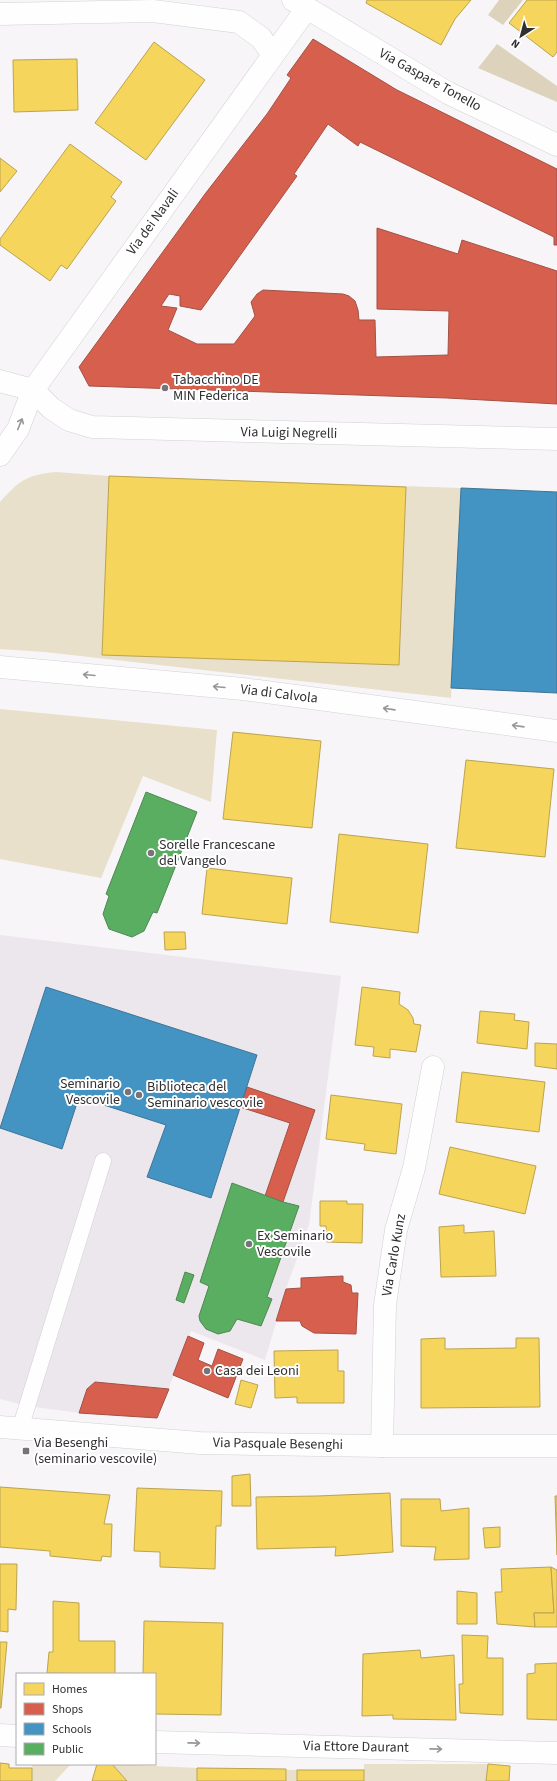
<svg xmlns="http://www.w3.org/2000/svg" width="557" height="1781" font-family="'Source Sans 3',sans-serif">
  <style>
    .built { fill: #ece6ed }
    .green { fill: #e8e0ca }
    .forest { fill: #ddd3bc }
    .homes { fill: #f6d55c; stroke: #bba34f }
    .shops { fill: #d6604d; stroke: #a45145 }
    .schools { fill: #4393c3; stroke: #3e7597 }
    .public { fill: #5aae61; stroke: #4e8853 }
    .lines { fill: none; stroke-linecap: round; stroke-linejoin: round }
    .service-casing { stroke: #d2d1d3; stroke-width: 17 }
    .minor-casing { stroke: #d2d1d3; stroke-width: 23 }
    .tertiary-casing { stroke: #d2d1d3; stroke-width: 23 }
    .service { stroke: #fefefe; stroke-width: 16 }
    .minor { stroke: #fefefe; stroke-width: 22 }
    .tertiary { stroke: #fefefe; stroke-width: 22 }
    .oneway { stroke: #989698 }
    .poi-dot { fill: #767477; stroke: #fff; stroke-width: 1.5 }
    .labels { text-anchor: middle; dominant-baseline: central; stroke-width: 4; stroke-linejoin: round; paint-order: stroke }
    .street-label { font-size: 14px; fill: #312f31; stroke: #fff }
    .poi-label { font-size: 14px; fill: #312f31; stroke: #fff; text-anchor: start }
  </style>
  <rect width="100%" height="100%" fill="#f7f5f8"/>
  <path class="built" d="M0,935l341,41 -32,249 -23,64 -21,71 -74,-29 -34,87 -78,-5 -52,-7 -27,-7z"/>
  <g class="green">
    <path d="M56,472l53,4 352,12 -10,210 -406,-46 -45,-3v-147c19,-21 26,-27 56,-30z"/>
    <path d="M0,709l217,21 -6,72 -68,-26 -42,102 -101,-19z"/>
    <path d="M32,1764h39l-16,17h-23z"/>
    <path d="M112,1764l85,4v13h-70z"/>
    <path d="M364,1764h124l-2,17h-122z"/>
    <rect x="286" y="1770" width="11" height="11"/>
  </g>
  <g class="forest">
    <path d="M499,0h24l-20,25 -15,-10z"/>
    <path d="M497,44l60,42v16l-79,-34z"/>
  </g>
  <g class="homes">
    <path d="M367,0h104l-16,19 -14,26 -75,-42z"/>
    <path d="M527,0h30v52l-4,5 -44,-34z"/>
    <path d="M154,42l51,38 -59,80 -51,-37z"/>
    <path d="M77,59l1,51 -64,2 -1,-52z"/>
    <path d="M70,144l52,38 -11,15 5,4 -49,68 -6,-4 -11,16 -50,-36v-6z"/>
    <path d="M0,158l17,13 -17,21z"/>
    <path d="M109,476l297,11 -7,178 -297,-10z"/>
    <path d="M233,732l88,9 -9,87 -89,-9z"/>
    <path d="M466,760l88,9 -9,88 -89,-9z"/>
    <path d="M339,834l89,10 -10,89 -88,-11z"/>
    <path d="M207,868l85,10 -5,46 -85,-10z"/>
    <path d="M164,932h21l1,17 -21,1z"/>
    <path d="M362,987l38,5 -1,12 9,6 5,8 1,6 7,1 -5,27 -26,-3v9l-17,-2 1,-9 -19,-2z"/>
    <path d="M480,1011l35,3 -1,6 15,2 -2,27 -50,-6z"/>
    <path d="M535,1043l22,1v25l-22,-3z"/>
    <path d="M462,1072l83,10 -6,50 -83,-10z"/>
    <path d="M331,1095l71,9 -6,50 -32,-4 1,-6 -39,-5z"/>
    <path d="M450,1147l86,19 -11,48 -86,-20z"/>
    <path d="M320,1201h27v3h16l-1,39 -35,-1 -1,-16h-6z"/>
    <path d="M464,1225v8l30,-2 2,45 -55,1 -2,-50z"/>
    <path d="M445,1338v11l71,-1v-10h23l1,69 -119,1v-69z"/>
    <path d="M338,1350v21h6v32h-47v-6l-22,1 -1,-47z"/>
    <path d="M241,1380l17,5 -7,23 -16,-4z"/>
    <path d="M250,1474l1,32h-19v-30z"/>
    <path d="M0,1487l110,8 -6,29h8l-1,33 -9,-1 -1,5 -51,-5v-5l-50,-4z"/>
    <path d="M137,1488l85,3 -1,35h-5l-1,43 -55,-2v-15l-26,-1z"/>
    <path d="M390,1493l3,59 -58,4 1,-9 -79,2 -1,-52 61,-1z"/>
    <path d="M555,1496h2v59z"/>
    <path d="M401,1499h39l1,12 28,-3v51l-35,1 2,-13 -35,-1z"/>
    <path d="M500,1527v20l-15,1 -2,-20z"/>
    <path d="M0,1564h17l-1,46 -8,-1v23l-8,-1z"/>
    <path d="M551,1567l3,46h-20l1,14 -38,-3 -2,-32h7l-1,-23z"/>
    <path d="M551,1567l6,3v57h-22l-1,-14h20z"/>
    <path d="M457,1591l20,2v31h-20z"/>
    <path d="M53,1601l26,2v38h36v33l-68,-1 2,-21h4z"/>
    <path d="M144,1621l79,2 -2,92 -66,-1v-40h-12z"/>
    <path d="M462,1635l26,1 -1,22h16v57l-43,-2 -1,-29h4z"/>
    <path d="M0,1642h7l-6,66h-1z"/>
    <path d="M420,1650l1,8 33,-3 2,65 -63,-1v-4l-31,1 1,-62z"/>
    <path d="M557,1663v57l-30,-1v-45l8,-1v-9z"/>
    <path d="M0,1763l9,1v4h23v13h-32z"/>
    <path d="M97,1764h15l15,17h-35z"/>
    <path d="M488,1764l22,2 -1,15h-23z"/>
    <path d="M197,1768l89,1v12h-89z"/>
    <rect x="297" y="1770" width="67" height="11"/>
  </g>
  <g class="shops">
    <path d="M313,39l84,51 160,79v76h-3v-8l-194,-95 -2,4 -30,-22 -34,50 3,2 -96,134 -21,-4v-10l-11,-2 -8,12 16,2 -9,22 29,14h37l21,-28 -4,-14 6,-8 6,-4 80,4 6,2 6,5 3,9 1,10h16l1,37 72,-2 1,-44 -72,-2v-81l81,26 4,-14 95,31v133l-110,-6 -358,-12 -10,-19 126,-173 62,-80 24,-36 -4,-3z"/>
    <path d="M247,1087l68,23 -32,92 -18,-6 25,-73 -50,-16z"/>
    <path d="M343,1276v6l8,3 1,8h6l-2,41 -42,-1 -12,-7 -2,-5h-24l10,-32 15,-1v-10z"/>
    <path d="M188,1336l16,7 -6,17 14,6 6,-17 25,10 -15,39 -55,-23z"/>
    <path d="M95,1382l74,7 -12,29 -78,-5 8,-24z"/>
  </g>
  <g class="schools">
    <path d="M461,488l96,4v201l-106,-5z"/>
    <path d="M46,987l211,68 -46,143 -64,-21 19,-52 -87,-28 -17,52 -62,-21z"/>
  </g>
  <g class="public">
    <path d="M146,792l51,20 -40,101 -4,-1 -9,19 -12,6 -23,-8 -6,-15 6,-18 -3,-2z"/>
    <path d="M232,1183l51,19 16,4 -32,91 5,2 -11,27 -24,-7 -7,12 -12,3 -12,-5 -6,-8 -1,-5 10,-30 -9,-4z"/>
    <path d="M185,1272l9,3 -10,28 -8,-3z"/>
  </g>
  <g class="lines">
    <defs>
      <path id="service" d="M20,1429l83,-268"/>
      <g id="minor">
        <path d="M307,8l141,85 109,52"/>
        <path d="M0,14l153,-3 86,11 22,16 12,17"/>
        <path d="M0,381l33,9 18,18 18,12 23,7 465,12"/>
        <path d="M0,455l18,-26 15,-39 274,-382 -14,-8"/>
        <path d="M0,667l243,22 314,42"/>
        <path d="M382,1446l3,-141 11,-75 18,-62 19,-101"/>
        <path d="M0,1735l17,1"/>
        <path d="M155,1742l402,11"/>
      </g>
      <path id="tertiary" d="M0,1427l200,16 182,3h175"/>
    </defs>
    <use href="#service" class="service-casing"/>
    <use href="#minor" class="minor-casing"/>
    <use href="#tertiary" class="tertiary-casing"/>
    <use href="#service" class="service"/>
    <use href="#minor" class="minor"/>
    <use href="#tertiary" class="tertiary"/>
  </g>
  <defs><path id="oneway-shaft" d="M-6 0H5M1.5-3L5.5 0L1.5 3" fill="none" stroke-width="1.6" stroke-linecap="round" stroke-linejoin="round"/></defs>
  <g class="oneway">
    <use href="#oneway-shaft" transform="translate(20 424) rotate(-68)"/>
    <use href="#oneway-shaft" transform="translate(89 675) rotate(-175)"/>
    <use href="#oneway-shaft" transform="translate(219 687) rotate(-175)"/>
    <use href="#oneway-shaft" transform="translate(389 709) rotate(-172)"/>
    <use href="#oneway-shaft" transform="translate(518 726) rotate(-172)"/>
    <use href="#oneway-shaft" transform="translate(194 1743) rotate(1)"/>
    <use href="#oneway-shaft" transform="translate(436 1749) rotate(1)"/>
  </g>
  <g class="poi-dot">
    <circle cx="165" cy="388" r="4"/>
    <circle cx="151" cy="853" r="4"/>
    <circle cx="128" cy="1092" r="4"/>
    <circle cx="139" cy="1095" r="4"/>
    <circle cx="249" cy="1244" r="4"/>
    <circle cx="207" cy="1371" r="4"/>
    <rect x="22" y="1447" width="8" height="8" rx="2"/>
  </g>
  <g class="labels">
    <g class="street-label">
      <text transform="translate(430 80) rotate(29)">Via Gaspare Tonello</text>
      <text transform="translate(153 222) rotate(-54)">Via dei Navali</text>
      <text transform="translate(289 433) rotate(1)">Via Luigi Negrelli</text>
      <text transform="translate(279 694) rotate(7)">Via di Calvola</text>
      <text transform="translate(394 1255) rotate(-80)">Via Carlo Kunz</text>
      <text transform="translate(278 1444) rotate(1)">Via Pasquale Besenghi</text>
      <text transform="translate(356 1747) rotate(1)">Via Ettore Daurant</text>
    </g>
    <g class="poi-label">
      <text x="173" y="380">Tabacchino DE<tspan x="173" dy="16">MIN Federica</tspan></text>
      <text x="159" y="845">Sorelle Francescane<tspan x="159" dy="16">del Vangelo</tspan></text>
      <text x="120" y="1084" text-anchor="end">Seminario<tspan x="120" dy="16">Vescovile</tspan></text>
      <text x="147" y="1087">Biblioteca del<tspan x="147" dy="16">Seminario vescovile</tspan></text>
      <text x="257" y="1236">Ex Seminario<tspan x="257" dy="16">Vescovile</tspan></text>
      <text x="215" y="1371">Casa dei Leoni</text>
      <text x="34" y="1443">Via Besenghi<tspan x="34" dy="16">(seminario vescovile)</tspan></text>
    </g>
  </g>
  <rect x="16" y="1673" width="140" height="92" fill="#ffffff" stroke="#adacad"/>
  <rect x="24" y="1683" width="20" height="12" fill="#f6d55c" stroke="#adacad"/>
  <text x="52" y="1693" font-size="12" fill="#312f31">Homes</text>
  <rect x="24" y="1703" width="20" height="12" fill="#d6604d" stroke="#adacad"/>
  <text x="52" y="1713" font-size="12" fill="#312f31">Shops</text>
  <rect x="24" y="1723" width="20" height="12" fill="#4393c3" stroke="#adacad"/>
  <text x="52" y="1733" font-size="12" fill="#312f31">Schools</text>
  <rect x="24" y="1743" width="20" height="12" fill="#5aae61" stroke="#adacad"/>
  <text x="52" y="1753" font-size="12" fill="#312f31">Public</text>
  <g transform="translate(521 36) rotate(216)" stroke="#ffffff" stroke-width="3" paint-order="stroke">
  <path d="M0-3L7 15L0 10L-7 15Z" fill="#312f31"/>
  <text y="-6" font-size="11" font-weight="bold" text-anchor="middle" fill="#312f31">N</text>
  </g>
</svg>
